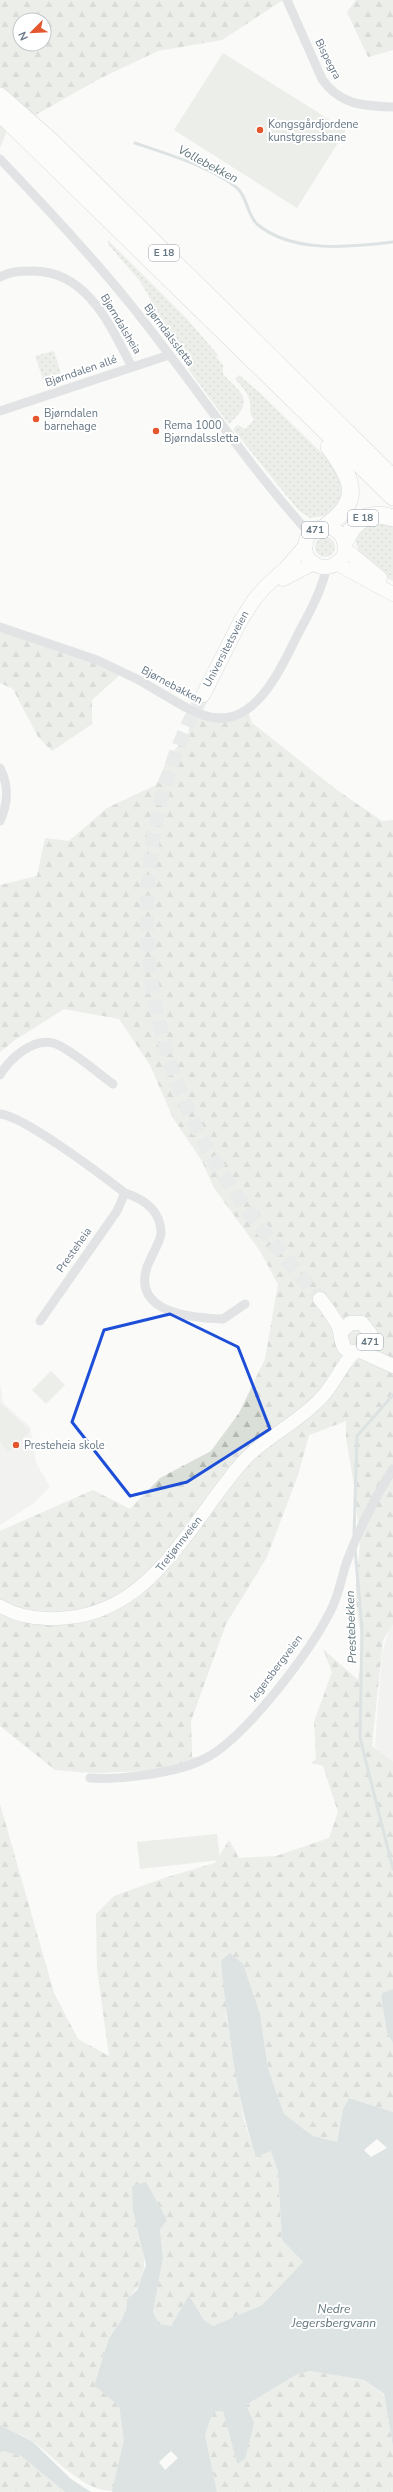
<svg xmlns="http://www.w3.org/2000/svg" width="393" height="2492" font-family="'Nunito Sans',sans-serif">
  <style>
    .built { fill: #e8e9e9 }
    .green { fill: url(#green-dots) }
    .forest { fill: url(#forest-firs); fill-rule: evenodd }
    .pitch { fill: #dadfd7 }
    .water { fill: #bbc7cb; fill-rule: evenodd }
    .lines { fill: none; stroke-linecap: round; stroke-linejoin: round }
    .stream { stroke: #bbc7cb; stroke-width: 3 }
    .primary-tunnel { stroke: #d5d9db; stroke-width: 14; stroke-dasharray: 14 7; stroke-linecap: butt }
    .secondary-casing { stroke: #b3babf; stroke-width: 14 }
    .primary-casing { stroke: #b5babe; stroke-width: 15 }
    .highway-casing { stroke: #b4b9bd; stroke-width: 18 }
    .street { stroke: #c3c8cc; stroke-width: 9 }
    .secondary { stroke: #fff; stroke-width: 13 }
    .primary { stroke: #fff; stroke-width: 14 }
    .highway { stroke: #fff; stroke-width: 17 }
    .street-bridge { stroke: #c3c8cc; stroke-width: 9 }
    .marked { fill: none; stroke: #1d4ed8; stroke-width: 3; stroke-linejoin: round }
    .poi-dot { fill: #e4572e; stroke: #fff; stroke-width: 1.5 }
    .labels { text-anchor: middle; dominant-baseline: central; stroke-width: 4; stroke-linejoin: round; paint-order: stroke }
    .shield { fill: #fff; stroke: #939fa8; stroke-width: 1 }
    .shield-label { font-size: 10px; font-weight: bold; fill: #657683 }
    .street-label { font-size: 11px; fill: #657683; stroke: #fff }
    .poi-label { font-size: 11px; fill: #657683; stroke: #fff; text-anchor: start }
    .water-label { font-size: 12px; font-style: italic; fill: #60757c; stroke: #fff }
  </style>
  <defs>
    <pattern id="green-dots" width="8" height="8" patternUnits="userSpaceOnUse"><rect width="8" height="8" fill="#dadfd7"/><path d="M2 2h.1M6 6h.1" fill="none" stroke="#b4b9b4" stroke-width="1.8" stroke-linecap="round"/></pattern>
    <pattern id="forest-firs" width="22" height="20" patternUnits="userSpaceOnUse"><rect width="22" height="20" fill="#dadfd7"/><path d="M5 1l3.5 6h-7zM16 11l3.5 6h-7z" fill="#b4b9b4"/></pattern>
  </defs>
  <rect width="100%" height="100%" fill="#fafaf8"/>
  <g class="built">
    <path d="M0,1383l3,20 27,24 6,36 14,24 -17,17 -33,21z"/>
    <path d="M393,1617v153l-18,-24 7,-93z"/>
  </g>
  <g class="green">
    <path d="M108,240l79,79 31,36 -2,2 7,8v9c20,21 32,26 6,50l-83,-112 5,-12 -11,-19 -32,-37z"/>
    <path d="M54,351l7,22 -18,6 -8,-23z"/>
    <path d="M239,375l20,17 80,78 6,29 -17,16 -18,3 -12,-8 -65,-81 5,-4 7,4 9,-9c-5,-7 -3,-11 -4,-19 -2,-8 -9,-16 -15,-22z"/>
    <path d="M369,522l24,1v58c-16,-9 -41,-27 -37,-47z"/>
    <circle cx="325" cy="547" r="10"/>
  </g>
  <g class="forest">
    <path d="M0,0h283l-61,40 -64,11 -57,27 -94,53 -7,17zM20,20h24v24h-24z"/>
    <path d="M356,0h37v50l-25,7 -21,-45z"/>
    <path d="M0,630l122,43 -30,27v24l-40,27 -14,-14 -25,-48 -13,-6z"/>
    <path d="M247,709l5,14 85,67 45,31 11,-1v804l-10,16 -11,106 21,16v227l-11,4 -1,3 6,37 6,10v69l-44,-14 -6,11 -6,34 -24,-7 -29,-22 -16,-46 -8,-54 -34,1 18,106 12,36 15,-7 7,22 4,68 21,22 -41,43 -49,21 -9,-6 -15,-25 -18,31 -13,-2 -5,-12 10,-54 -3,-29 -27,-18c8,33 23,61 -6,88l-1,14 -17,25 -15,46 25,22 5,34 -10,51c-32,1 -61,-36 -83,-51 -10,-6 -21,-10 -31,-15v-621l54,189 24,46 31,17 -12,-88 -1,-54 18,-18 50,-18 51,-15 14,-23 10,18 37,-2 53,-18 9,-26 -15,-46 -11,-3 4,-4 -2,-37 18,-50 -9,-23 35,31 5,-31 -8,-53 5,-52 -5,-53 -9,-53v-17l-37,14 -11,40 -31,82 -41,67 -35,97 1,36 13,1 -5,6 -55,7 -53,2 -37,-3 -55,-44v-195l93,-41 37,19 30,-31 51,-27 28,-38 26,-54 13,-75 -18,-33 -46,-63 -12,-27 -29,-43 -23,-53 -31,-46 -55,-10 -49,31 -15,12v-167l37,-9 8,-38 24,3 38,-33 49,-23 14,-31 18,-17 3,-24h44z"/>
    <path d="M310,2371l54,9 20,15 9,52v45h-176l-12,-57 8,-23 10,-1 14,53 9,-59 50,-30z"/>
    <path d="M3,2451l18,5 44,36h-65v-39z"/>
  </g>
  <g class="pitch">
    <path d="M223,53l123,77 -49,78 -123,-78z"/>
    <path d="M51,1371l14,14 -19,19 -14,-14z"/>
    <path d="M0,1403l30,28 -21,21 -9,-10z"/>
    <path d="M217,1834l3,26 -80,9 -3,-27z"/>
  </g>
  <g class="water">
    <path d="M230,1953l13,11 17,50 8,54 16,46 29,22 24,6 6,-33 6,-11 44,14v335l-9,-53 -20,-14 -54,-9 -14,4 -50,30 8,18 -9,36 -8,5 -14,-53 -10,1 -8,23 12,57h-105l12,-52 -5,-34 -25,-21 15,-47 17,-25 1,-14 10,-9 9,-25 -13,-54 -1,-25 14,-4 21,38 -7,9 3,29 -10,54 6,12 12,2 18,-31 15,25 9,6 49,-21 41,-43 -21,-22 -4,-68 -7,-21 -15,6c-21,-63 -28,-130 -35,-196zM377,2139l10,9 -16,9 -7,-7zM171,2451l7,7 -13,12 -6,-8z"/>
    <path d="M393,1989v54l-6,-10 -6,-37 1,-3z"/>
    <path d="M0,2425l32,16 39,38 20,13h-26l-44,-36 -18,-5 -3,2z"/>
  </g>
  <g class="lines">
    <g class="stream">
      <path d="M135,143c33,11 73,23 101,44 11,8 11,28 21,37 35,30 95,23 136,18"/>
      <path d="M393,980v-1"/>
      <path d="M354,1536l3,-100 36,-41"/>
      <path d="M355,1549l7,79 -2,110 33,131"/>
    </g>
    <path class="primary-tunnel" d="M203,695c-75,133 -73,303 -4,438 31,61 77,114 121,166"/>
    <defs>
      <path id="secondary" d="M0,1606c20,12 42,14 64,12 88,-6 125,-94 176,-153 22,-26 53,-39 77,-63 17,-15 22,-35 38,-50"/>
      <g id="primary">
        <circle cx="325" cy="547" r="20"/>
        <path d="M345,549l35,29"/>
        <path d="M336,563l57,31"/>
        <path d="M283,579l31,-16"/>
        <path d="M203,695l38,-75 13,-20 11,-13 21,-19 20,-23"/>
        <path d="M320,1299c7,9 13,17 18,26 6,11 -1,31 22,26l10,-10v-8l-8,-10h-12l-9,9"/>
        <path d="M360,1351l33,15"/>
      </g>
      <g id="highway">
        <path d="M0,96l52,46 341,336"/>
        <path d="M0,113l393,384"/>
        <path d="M326,526c37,-25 27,-47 3,-79"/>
        <path d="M345,541c10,-21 24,-31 48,-23"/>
      </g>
    </defs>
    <use href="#secondary" class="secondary-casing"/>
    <use href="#primary" class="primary-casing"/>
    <use href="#highway" class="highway-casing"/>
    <g class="street">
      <path d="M287,0l35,79c18,26 41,27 71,28"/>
      <path d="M0,159c45,47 90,95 131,146 61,76 114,157 179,229"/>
      <path d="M0,277c11,-6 20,-6 33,-6 54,0 77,54 99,96"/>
      <path d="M0,411l169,-56"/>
      <path d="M0,627l97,33 42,20 46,27"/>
      <path d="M203,715c50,18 77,-45 94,-79 12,-23 24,-43 30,-70"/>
      <path d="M0,768c9,17 8,36 0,53"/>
      <path d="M0,1075c10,-17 33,-37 53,-32 15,4 46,31 60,41"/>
      <path d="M0,1114c24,2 103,62 125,79 19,6 36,18 36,40 0,8 -11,25 -14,34 -15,46 45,51 76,52l22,-15"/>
      <path d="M40,1321l77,-110 8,-18"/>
      <path d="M90,1778c31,2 89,-5 116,-20 40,-21 103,-105 124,-146 9,-16 11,-34 17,-51 12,-32 28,-64 46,-92"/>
    </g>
    <use href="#secondary" class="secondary"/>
    <use href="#primary" class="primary"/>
    <use href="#highway" class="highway"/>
    <path class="street-bridge" d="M185,707l18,8"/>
  </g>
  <path d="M0 0H393V2492H0ZM170,1314l68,33 32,82 -83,53 -57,14 -58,-74 32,-92z" fill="#fafaf8" fill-opacity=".55" fill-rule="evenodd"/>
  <path class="marked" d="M170,1314l68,33 32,82 -83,53 -57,14 -58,-74 32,-92z"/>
  <g class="poi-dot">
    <circle cx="260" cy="130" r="4"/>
    <circle cx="36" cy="419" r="4"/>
    <circle cx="156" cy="431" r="4"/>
    <circle cx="16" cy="1445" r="4"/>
  </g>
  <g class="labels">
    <g class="shield">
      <rect x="149" y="245" width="30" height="16" rx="3"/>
      <rect x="348" y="510" width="30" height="16" rx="3"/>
      <rect x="302" y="522" width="26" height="16" rx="3"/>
      <rect x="357" y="1334" width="26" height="16" rx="3"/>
    </g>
    <g class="shield-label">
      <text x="164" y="253">E 18</text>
      <text x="363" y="518">E 18</text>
      <text x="315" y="530">471</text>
      <text x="370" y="1342">471</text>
    </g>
    <g class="street-label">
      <text transform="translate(328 59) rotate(63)">Bispegra</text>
      <text transform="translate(121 324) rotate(59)">Bjørndalsheia</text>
      <text transform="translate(169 335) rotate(53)">Bjørndalssletta</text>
      <text transform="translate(81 371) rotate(-19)">Bjørndalen allé</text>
      <text transform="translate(226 649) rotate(-62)">Universitetsveien</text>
      <text transform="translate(172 685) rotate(28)">Bjørnebakken</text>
      <text transform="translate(74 1250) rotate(-55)">Presteheia</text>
      <text transform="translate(179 1544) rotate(-52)">Tretjønnveien</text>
      <text transform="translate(276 1668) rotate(-53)">Jegersbergveien</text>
    </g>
    <g class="poi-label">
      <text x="268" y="124">Kongsgårdjordene<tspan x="268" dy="13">kunstgressbane</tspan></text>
      <text x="44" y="413">Bjørndalen<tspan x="44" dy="13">barnehage</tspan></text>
      <text x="164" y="425">Rema 1000<tspan x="164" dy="13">Bjørndalssletta</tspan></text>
      <text x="24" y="1445">Presteheia skole</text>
    </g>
    <g class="water-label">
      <text transform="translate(208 164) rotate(28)">Vollebekken</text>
      <text transform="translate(351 1627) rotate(-92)">Prestebekken</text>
      <text x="334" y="2309">Nedre<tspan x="334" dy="14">Jegersbergvann</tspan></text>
    </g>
  </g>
  <g transform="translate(32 32) rotate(246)"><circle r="19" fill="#ffffff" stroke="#c1c8cd"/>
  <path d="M0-3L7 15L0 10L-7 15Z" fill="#e4572e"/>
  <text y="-6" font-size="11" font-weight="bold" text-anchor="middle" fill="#657683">N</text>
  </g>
</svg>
